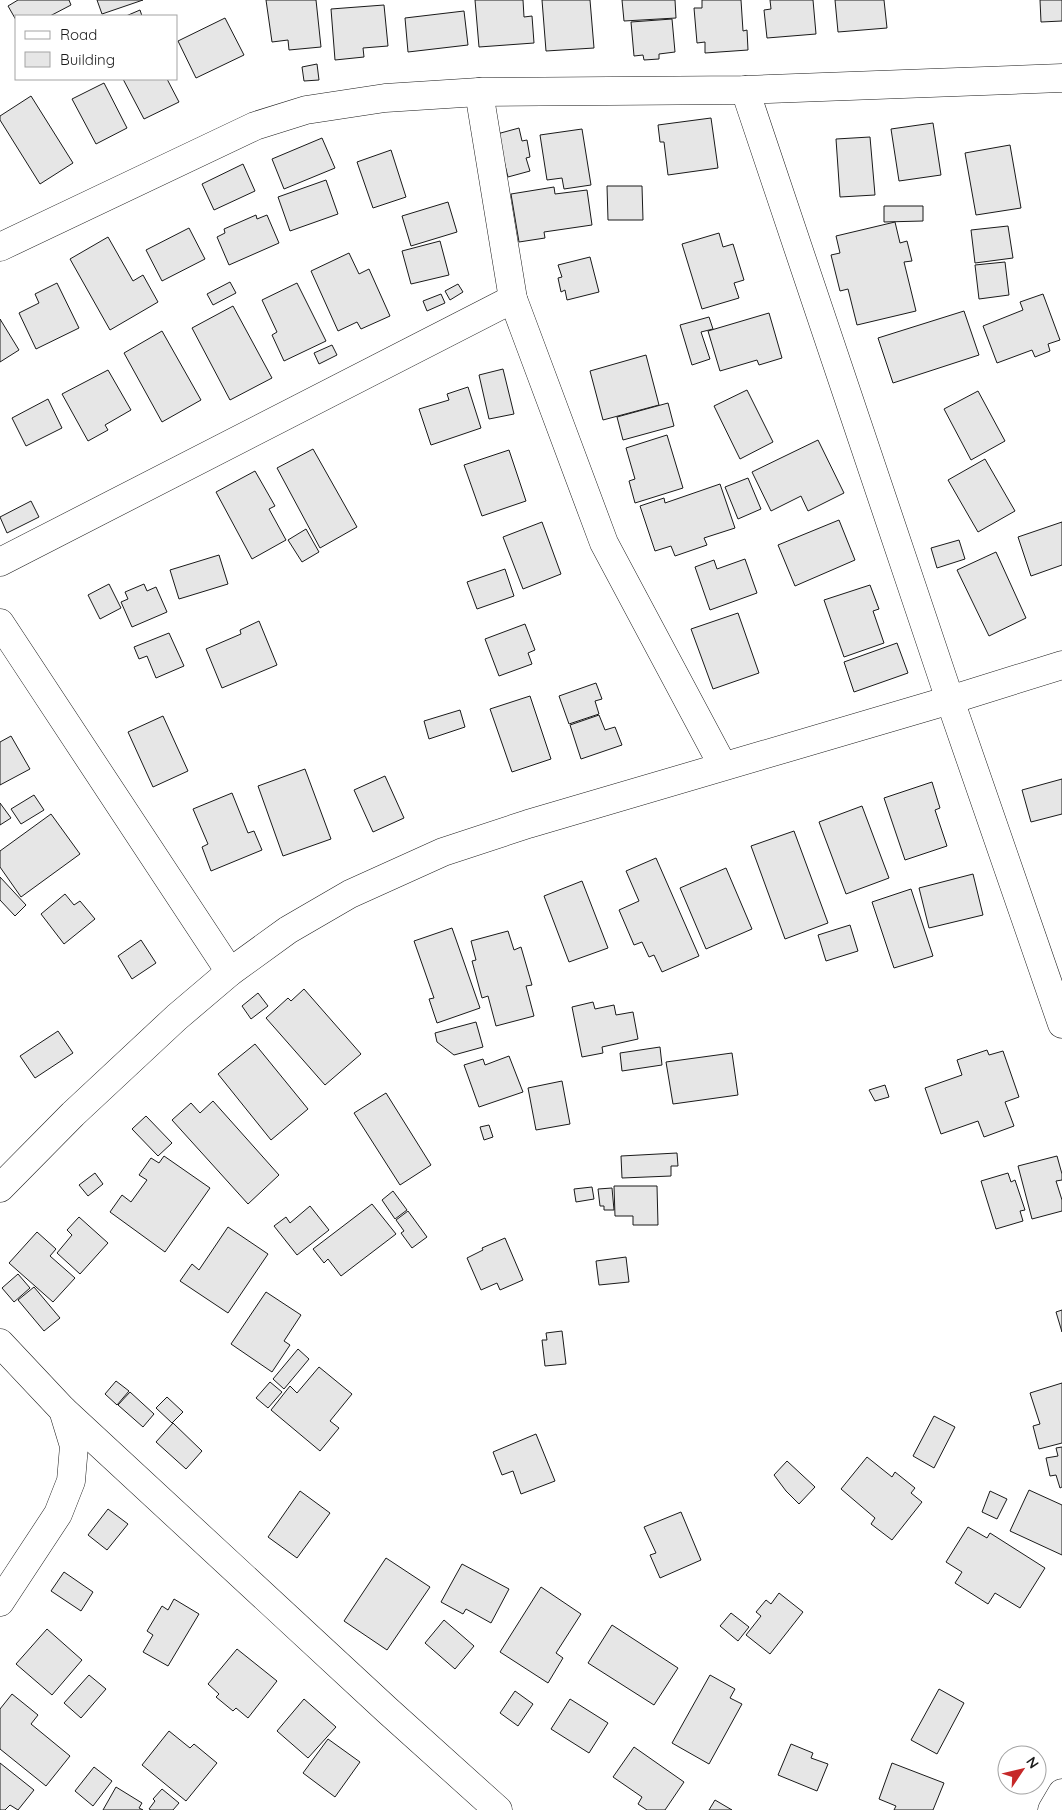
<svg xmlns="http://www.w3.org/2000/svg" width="1062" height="1810" font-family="Quicksand,sans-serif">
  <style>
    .building { fill: #e6e6e6; stroke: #1a1a1a }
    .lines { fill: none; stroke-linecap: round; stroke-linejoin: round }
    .minor-casing { stroke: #1a1a1a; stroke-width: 29 }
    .minor { stroke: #fff; stroke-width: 28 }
  </style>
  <rect width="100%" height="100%" fill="#fff"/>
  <g class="building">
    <path d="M18,0h51l2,5 -21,11h-34v4l-8,-14z"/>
    <path d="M97,0h46l-41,14z"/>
    <path d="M266,0h50l5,47 -32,3 -1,-10 -16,2z"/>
    <path d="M475,0h48l1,17 8,-1 2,27 -55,4z"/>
    <path d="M542,0h48l4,48 -48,3z"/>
    <path d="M622,0h53l1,18 -52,3z"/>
    <path d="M702,0h39l2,31 4,-1 1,20 -43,3v-11l-8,1 -3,-35h8z"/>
    <path d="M770,0h43l3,34 -49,4 -3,-28 7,-1z"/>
    <path d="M835,0h49l3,28 -49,4z"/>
    <path d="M1040,0h22v21l-21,1z"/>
    <path d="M384,5l4,41 -25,2 1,9 -29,3 -4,-51z"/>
    <path d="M140,10l2,6h-16z"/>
    <path d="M464,11l4,34 -60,7 -3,-34z"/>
    <path d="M225,18l19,37 -48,23 -18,-37z"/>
    <path d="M672,19l3,33 -16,2v5l-15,1 -1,-5 -9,1 -3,-34z"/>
    <path d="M317,64l2,16 -15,1 -2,-14z"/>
    <path d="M123,79h44l12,23 -35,17z"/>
    <path d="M104,83l23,45 -31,16 -24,-45z"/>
    <path d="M31,96l42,67 -33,21 -40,-64v-4z"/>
    <path d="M711,118l7,50 -50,7 -4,-33h-4l-2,-17z"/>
    <path d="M933,123l8,52 -42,6 -8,-52z"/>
    <path d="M519,128l3,13 5,-1 3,17 -4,1 4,13 -22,6 -11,-43z"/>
    <path d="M582,129l9,56 -27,4 -2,-11 -15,2 -7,-45z"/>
    <path d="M870,137l5,58 -35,2 -4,-58z"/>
    <path d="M322,138l13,30 -51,21 -12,-30z"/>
    <path d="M1010,145l11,63 -45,7 -11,-62z"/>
    <path d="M391,150l15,47 -33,11 -16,-46z"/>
    <path d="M243,164l12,27 -41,19 -12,-26z"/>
    <path d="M326,180l12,34 -48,17 -12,-34z"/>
    <path d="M607,186h35l1,34h-35z"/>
    <path d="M554,187l1,7 32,-4 5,35 -48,7 1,6 -26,4 -8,-48z"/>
    <path d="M448,202l9,30 -46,14 -9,-30z"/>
    <path d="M884,206h39v15l-39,1z"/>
    <path d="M256,215l1,4 10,-4 12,28 -50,22 -12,-28 8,-4 -1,-4z"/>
    <path d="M895,222l5,21 7,-2 5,20 -8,1 12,49 -59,14 -9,-36 -8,2 -9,-36 9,-2 -4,-17z"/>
    <path d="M1008,226l5,32 -38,5 -4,-33z"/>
    <path d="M189,228l16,31 -43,22 -16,-31z"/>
    <path d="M719,233l4,14 10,-3 11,36 -10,3 5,15 -37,11 -20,-65z"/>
    <path d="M108,237l25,44 10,-6 15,27 -48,28 -40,-71z"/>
    <path d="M440,241l9,34 -38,9 -9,-33z"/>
    <path d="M349,253l10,21 10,-5 21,47 -29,13 -4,-7 -19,9 -27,-60z"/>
    <path d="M590,257l9,35 -32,8 -2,-10 -4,2 -3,-14 4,-1 -4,-12z"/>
    <path d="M1005,262l4,33 -30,4 -4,-34z"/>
    <path d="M230,282l6,11 -23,12 -6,-11z"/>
    <path d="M57,283l22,45 -43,21 -17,-36 20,-10 -4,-9z"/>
    <path d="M297,283l29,58 -42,20 -12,-26 5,-3 -15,-32z"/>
    <path d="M458,284l5,8 -13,8 -5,-9z"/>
    <path d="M441,294l4,9 -18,8 -4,-10z"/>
    <path d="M1043,294l17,46 -12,4 2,7 -15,6 -3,-7 -35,13 -14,-37 40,-16 -3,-8z"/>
    <path d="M233,306l39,72 -42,22 -38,-72z"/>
    <path d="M964,311l15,44 -86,28 -15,-45z"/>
    <path d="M769,313l13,45 -23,7 -2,-5 -37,11 -12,-40z"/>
    <path d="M709,317l4,12 -12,3 9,27 -18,6 -12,-40z"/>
    <path d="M0,319l19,31 -19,12z"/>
    <path d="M162,331l39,69 -39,22 -38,-69z"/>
    <path d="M332,345l5,10 -18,9 -5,-11z"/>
    <path d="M646,355l13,50 -56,15 -13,-49z"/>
    <path d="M503,369l11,45 -25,5 -10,-44z"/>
    <path d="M108,370l23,40 -26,15 3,5 -20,11 -26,-47z"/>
    <path d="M468,387l13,41 -50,17 -12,-36 30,-9 -2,-6z"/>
    <path d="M747,390l26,52 -33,17 -26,-53z"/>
    <path d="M978,391l27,50 -34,19 -27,-51z"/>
    <path d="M48,399l14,29 -36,18 -14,-28z"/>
    <path d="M668,403l6,23 -51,14 -6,-23z"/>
    <path d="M667,435l16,53 -48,15 -6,-22 6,-2 -9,-31z"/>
    <path d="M818,440l26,53 -36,18 -7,-15 -30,15 -19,-39z"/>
    <path d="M313,449l44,78 -37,21 -43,-80z"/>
    <path d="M509,450l17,51 -44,15 -18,-51z"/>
    <path d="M985,459l30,52 -37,21 -30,-52z"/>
    <path d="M255,471l20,35 -6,3 17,31 -34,19 -36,-67z"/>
    <path d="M748,478l13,31 -23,10 -13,-32z"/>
    <path d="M720,484l15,44 -31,10 3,7 -32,11 -4,-10 -16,5 -15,-45 24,-8 1,5z"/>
    <path d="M31,501l8,16 -32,16 -7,-16z"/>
    <path d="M839,520l16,40 -60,26 -17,-41z"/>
    <path d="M542,522l19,52 -38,15 -20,-52z"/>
    <path d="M1062,522v43l-31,11 -13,-39z"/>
    <path d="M306,529l13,23 -17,10 -14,-22z"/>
    <path d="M959,540l6,19 -28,9 -6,-20z"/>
    <path d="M996,552l30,66 -37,18 -32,-66z"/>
    <path d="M219,555l9,29 -49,15 -9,-29z"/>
    <path d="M745,559l12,34 -47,17 -15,-43 19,-7 3,9z"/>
    <path d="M505,569l9,27 -37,13 -10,-27z"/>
    <path d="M109,584l12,24 -21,11 -12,-24z"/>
    <path d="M144,584l3,7 9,-4 11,25 -35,15 -11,-25 7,-3 -3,-7z"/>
    <path d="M870,585l9,24 -6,2 11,32 -40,14 -20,-57z"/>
    <path d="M738,613l21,60 -46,16 -22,-60z"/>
    <path d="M259,621l18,44 -55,23 -16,-39 35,-15 -1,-4z"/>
    <path d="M525,624l10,26 -7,3 4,11 -33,12 -14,-37z"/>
    <path d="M169,633l15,33 -28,12 -9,-22 -8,3 -5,-12z"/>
    <path d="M897,643l11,30 -54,19 -10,-30z"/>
    <path d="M596,683l6,16 -7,2 4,13 -30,10 -10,-28z"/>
    <path d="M530,696l21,63 -39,13 -22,-63z"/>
    <path d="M460,710l5,17 -36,12 -5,-18z"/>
    <path d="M599,715l6,15 10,-3 7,18 -41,14 -11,-34z"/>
    <path d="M163,716l25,55 -35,16 -25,-55z"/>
    <path d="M11,736l19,33 -30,16v-43z"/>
    <path d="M305,769l26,70 -48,17 -25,-70z"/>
    <path d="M385,776l19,42 -31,14 -19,-42z"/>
    <path d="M1062,779v35l-31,8 -9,-32z"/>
    <path d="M932,782l8,26 -5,2 12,36 -42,14 -21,-62z"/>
    <path d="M232,793l16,40 6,-2 8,19 -51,21 -9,-24 6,-3 -15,-35z"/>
    <path d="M34,795l10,15 -23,14 -10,-15z"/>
    <path d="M0,803l11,15 -11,7z"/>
    <path d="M862,806l27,72 -43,16 -27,-72z"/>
    <path d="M51,814l29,40 -59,43 -21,-30v-16z"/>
    <path d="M794,831l34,92 -43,16 -34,-93z"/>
    <path d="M656,858l43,98 -37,16 -8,-17 -5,2 -7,-15 -8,3 -15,-35 20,-9 -13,-30z"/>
    <path d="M726,868l26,61 -46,20 -26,-61z"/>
    <path d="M973,874l10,41 -54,13 -10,-40z"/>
    <path d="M0,877l26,28 -11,11 -15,-16z"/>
    <path d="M582,881l26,67 -39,14 -25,-66z"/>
    <path d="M911,889l22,67 -39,12 -22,-66z"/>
    <path d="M65,894l9,11 6,-4 15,18 -31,25 -23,-30z"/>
    <path d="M850,925l8,26 -32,10 -8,-26z"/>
    <path d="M452,928l28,80 -43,15 -8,-24 5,-1 -20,-57z"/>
    <path d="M508,931l6,19 7,-3 11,38 -6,1 8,30 -38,10 -8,-30 -6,2 -10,-37 4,-1 -5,-19z"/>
    <path d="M141,940l15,23 -24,16 -14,-23z"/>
    <path d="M304,989l57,65 -36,31 -59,-67 22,-20 3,3z"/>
    <path d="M258,993l10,13 -17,13 -9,-13z"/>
    <path d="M593,1002l2,7 19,-4 2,10 17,-3 5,27 -36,8 1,6 -21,4 -10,-50z"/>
    <path d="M476,1022l7,25 -29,8 -17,-13 -2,-9z"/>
    <path d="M58,1031l15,22 -38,25 -15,-22z"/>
    <path d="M255,1044l53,65 -37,31 -53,-66z"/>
    <path d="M660,1047l2,18 -40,6 -2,-18z"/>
    <path d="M987,1050l2,5 14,-4 16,46 -14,5 9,24 -30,11 -6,-16 -37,13 -16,-46 37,-13 -5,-15z"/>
    <path d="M732,1053l6,42 -65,9 -7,-42z"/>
    <path d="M509,1056l14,36 -44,15 -15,-42 19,-6 2,6z"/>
    <path d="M562,1081l8,43 -34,6 -8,-42z"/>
    <path d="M885,1085l4,12 -14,4 -6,-11z"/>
    <path d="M386,1093l45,72 -31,20 -46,-72z"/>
    <path d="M213,1101l66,74 -31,29 -76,-84 19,-17 9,10z"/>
    <path d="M146,1116l26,27 -14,13 -26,-27z"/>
    <path d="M489,1125l4,12 -9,3 -4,-13z"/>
    <path d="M677,1153l1,13h-7v10l-49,2 -1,-22z"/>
    <path d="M164,1156l46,32 -45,64 -55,-40 12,-17 9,7 16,-22 -8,-5 12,-17 8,5z"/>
    <path d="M1057,1156l5,18v6l-6,1 6,19v11l-30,8 -14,-53z"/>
    <path d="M95,1173l8,11 -15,12 -9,-11z"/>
    <path d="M1008,1173l3,9 4,-2 10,30 -5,1 3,10 -27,8 -15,-48z"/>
    <path d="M614,1186h43l1,39h-25v-9h-18z"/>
    <path d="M592,1187l2,12 -18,3 -2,-13z"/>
    <path d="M612,1188l2,22h-10v-4h-4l-2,-17z"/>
    <path d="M393,1191l14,19 -12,9 -13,-19z"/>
    <path d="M372,1204l24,30 -55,42 -13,-17 -4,4 -11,-14z"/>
    <path d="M310,1206l19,24 -32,25 -23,-29 12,-9 4,6z"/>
    <path d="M408,1211l19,26 -15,11 -11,-15 3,-2 -8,-11z"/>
    <path d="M79,1217l29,26 -28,31 -23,-21 15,-18 -5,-5z"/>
    <path d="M228,1227l40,27 -40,59 -48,-32 12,-17 7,6z"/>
    <path d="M37,1232l19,17 -6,7 25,22 -22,24 -44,-39z"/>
    <path d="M505,1238l18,42 -23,10 -3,-7 -16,7 -14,-32 16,-8 -1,-2z"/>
    <path d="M626,1257l3,25 -30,3 -3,-24z"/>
    <path d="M18,1274l12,14 -16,14 -12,-14z"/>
    <path d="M34,1287l26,31 -16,13 -26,-31z"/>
    <path d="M266,1292l35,23 -17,26 6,4 -18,27 -41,-28z"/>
    <path d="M1062,1310v22l-6,-20z"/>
    <path d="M562,1331l4,33 -21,2 -3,-26h5l-1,-7z"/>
    <path d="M298,1349l11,10 -25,30 -11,-10z"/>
    <path d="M319,1367l33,27 -22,27 9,7 -19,23 -49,-41 19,-24 7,7z"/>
    <path d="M116,1381l13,10 -12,14 -12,-11z"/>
    <path d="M270,1382l12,10 -14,16 -12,-10z"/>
    <path d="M1062,1383v60l-23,6 -6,-23 7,-2 -10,-31z"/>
    <path d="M130,1392l24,22 -11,13 -25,-22z"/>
    <path d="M167,1397l16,15 -11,11 -16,-15z"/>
    <path d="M934,1416l21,11 -21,41 -21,-12z"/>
    <path d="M173,1423l29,28 -16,18 -30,-27z"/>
    <path d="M536,1434l19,47 -34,13 -8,-23 -11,4 -9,-23z"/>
    <path d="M1062,1447v40l-2,1 -4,-13 -6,1 -4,-18 12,-2 -2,-8z"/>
    <path d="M867,1457l25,20 3,-5 20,16 -4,5 11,9 -30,38 -21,-16 4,-6 -34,-29z"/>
    <path d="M787,1461l28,26 -16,17 -13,-13 -12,-16z"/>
    <path d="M1029,1490l33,15v50l-52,-24z"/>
    <path d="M300,1491l30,22 -33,45 -29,-21z"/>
    <path d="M990,1491l17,8 -10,20 -15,-7z"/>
    <path d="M108,1509l20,15 -21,26 -19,-15z"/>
    <path d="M681,1512l20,48 -41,18 -10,-23 6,-2 -12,-26z"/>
    <path d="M968,1527l19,11 3,-5 55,35 -25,40 -25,-15 -7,11 -33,-21 7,-11 -16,-10z"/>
    <path d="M386,1558l44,29 -43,63 -43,-29z"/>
    <path d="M462,1564l47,25 -18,34 -25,-14 -3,5 -22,-12z"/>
    <path d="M64,1572l29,20 -12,19 -30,-20z"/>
    <path d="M541,1587l40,27 -25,39 7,5 -15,25 -48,-31z"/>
    <path d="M779,1593l24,19 -33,42 -24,-19 15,-19 -5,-4 10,-12 5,4z"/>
    <path d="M174,1599l25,15 -31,52 -25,-14 10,-17 -6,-4 15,-25 6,4z"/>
    <path d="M731,1613l18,14 -11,14 -18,-15z"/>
    <path d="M444,1620l30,26 -19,23 -30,-26z"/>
    <path d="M612,1625l66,43 -24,37 -66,-42z"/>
    <path d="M47,1629l35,31 -30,35 -36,-31z"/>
    <path d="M237,1649l40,32 -29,37 -12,-10 -3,3 -17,-14 3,-3 -11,-10z"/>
    <path d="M89,1675l17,14 -25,29 -17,-15z"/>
    <path d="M710,1675l25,14 -5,9 12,6 -33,60 -37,-21z"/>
    <path d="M939,1689l25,14 -27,51 -26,-14z"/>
    <path d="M515,1691l18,13 -15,22 -18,-13z"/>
    <path d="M12,1694l26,21 -7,9 39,32 -24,30 -46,-37v-40z"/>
    <path d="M304,1699l32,28 -28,31 -31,-27z"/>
    <path d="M570,1699l38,24 -19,30 -38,-24z"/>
    <path d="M169,1731l21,17 4,-4 23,19 -31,38 -44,-36z"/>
    <path d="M328,1739l32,23 -25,35 -32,-24z"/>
    <path d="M791,1744l22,9 -2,5 17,6 -11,27 -39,-16z"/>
    <path d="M634,1747l50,35 -19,28h-18l-9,-6 4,-7 -29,-20z"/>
    <path d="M0,1763l34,27 -16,20 -8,-5 -5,5h-5z"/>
    <path d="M892,1763l52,20 -11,27h-39l2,-4 -17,-7z"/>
    <path d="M94,1767l18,14 -19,25 -18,-15z"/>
    <path d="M116,1787l26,16 -3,5 4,2h-40z"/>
    <path d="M162,1789l17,14 -6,7h-22l-2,-1 6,-8 -2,-2z"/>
    <path d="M715,1800l17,10h-23z"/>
  </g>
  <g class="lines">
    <defs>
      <g id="minor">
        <path d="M745,90l205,610 112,324"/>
        <path d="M479,92l34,207 91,244 119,223"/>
        <path d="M0,247l255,-121 51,-16 79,-12 94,-6 266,-2 317,-12"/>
        <path d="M0,562l513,-263"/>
        <path d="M0,623l230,349"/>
        <path d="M0,1188l73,-74 104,-97 53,-45 58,-42 62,-36 93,-42 85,-28 422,-124 112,-35"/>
        <path d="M0,1343l63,67 11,36 -3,35 -13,33 -58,88"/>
        <path d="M63,1410l324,300 111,100"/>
        <path d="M1052,1810l10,-17"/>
      </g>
    </defs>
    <use href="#minor" class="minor-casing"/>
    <use href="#minor" class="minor"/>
  </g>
  <rect x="15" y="15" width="162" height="65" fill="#ffffff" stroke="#a3a3a3"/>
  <rect x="25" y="31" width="25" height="8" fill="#ffffff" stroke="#a3a3a3"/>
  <text x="60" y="40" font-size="15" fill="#1a1a1a">Road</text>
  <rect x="25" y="52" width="25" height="15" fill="#e6e6e6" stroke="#a3a3a3"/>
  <text x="60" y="65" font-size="15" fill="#1a1a1a">Building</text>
  <g transform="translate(1022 1770) rotate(55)"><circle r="24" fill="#ffffff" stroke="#a3a3a3"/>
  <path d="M0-4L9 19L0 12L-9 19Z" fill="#c62828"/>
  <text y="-8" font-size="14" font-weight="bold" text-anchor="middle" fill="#1a1a1a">N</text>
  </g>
</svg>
